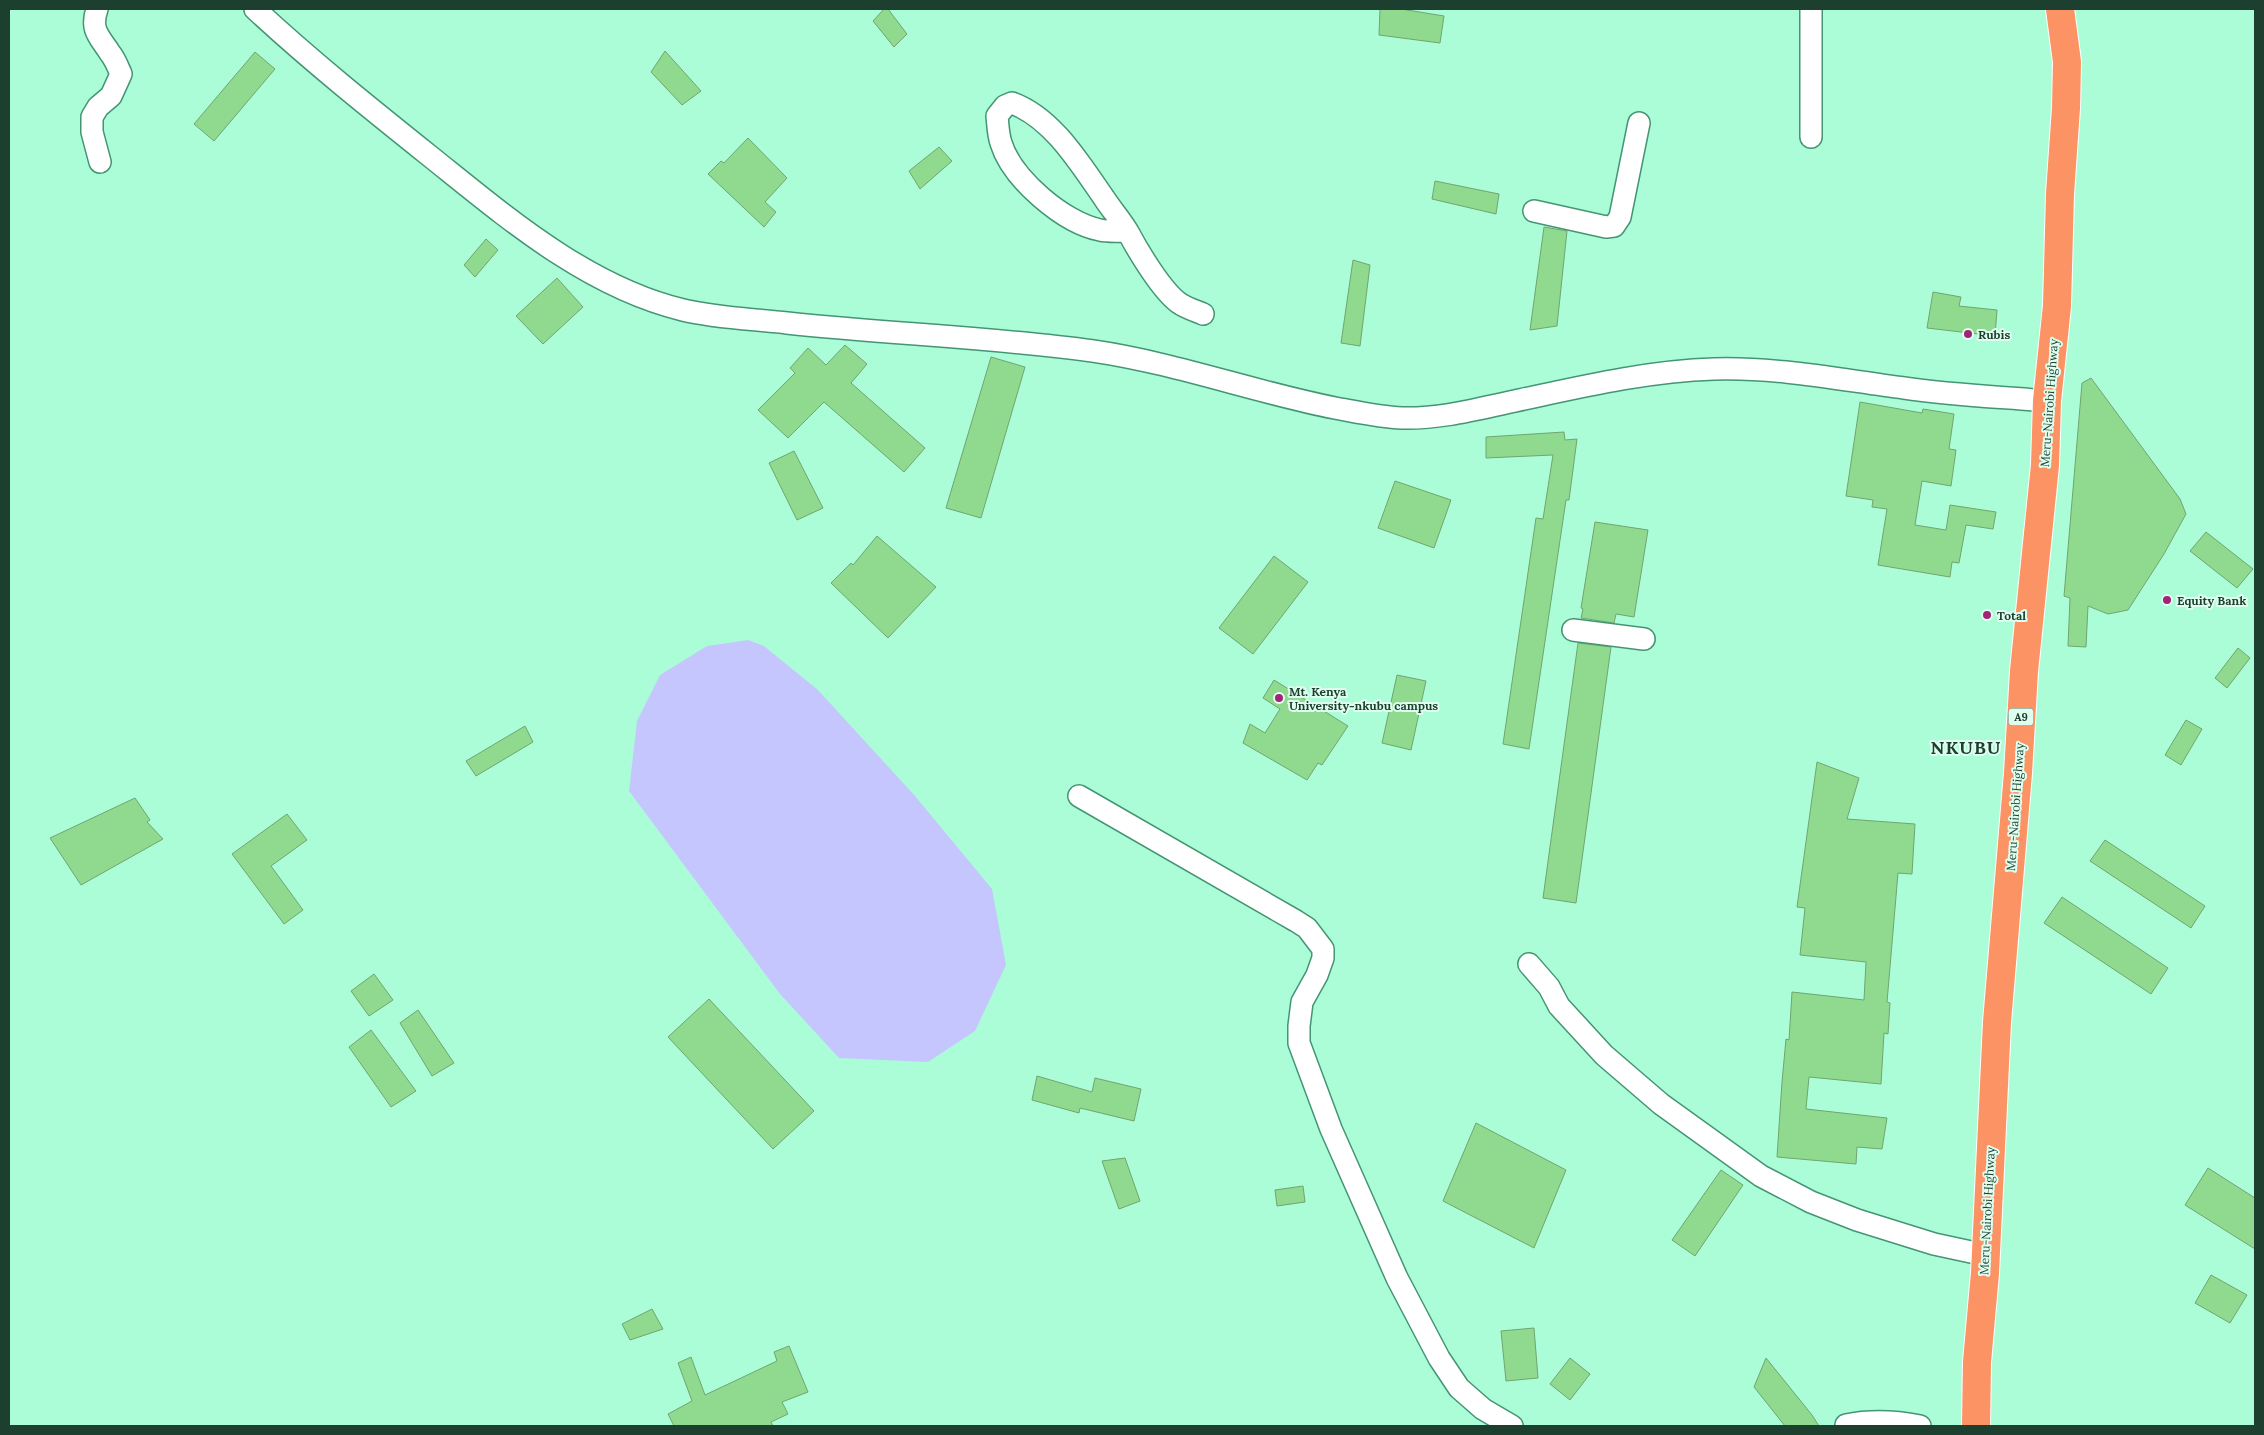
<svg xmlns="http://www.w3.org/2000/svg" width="2264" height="1435" font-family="Lora,serif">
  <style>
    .green { fill: #c5c6fd }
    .building { fill: #8fda8f; stroke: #70a570 }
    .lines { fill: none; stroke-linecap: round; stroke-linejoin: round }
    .minor-casing { stroke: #449574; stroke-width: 24 }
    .highway-casing { stroke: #fff; stroke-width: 30 }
    .minor { stroke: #fff; stroke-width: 21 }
    .highway { stroke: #fc9364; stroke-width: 28 }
    .poi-dot { fill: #a12479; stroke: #dffeef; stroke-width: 2 }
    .labels { text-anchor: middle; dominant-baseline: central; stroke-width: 4; stroke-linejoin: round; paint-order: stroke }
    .shield { fill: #dffeef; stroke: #577869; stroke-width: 1 }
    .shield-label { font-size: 11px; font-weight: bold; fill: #1d3f30 }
    .poi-label { font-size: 12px; font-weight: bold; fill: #1d3f30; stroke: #dffeef; text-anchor: start }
    .street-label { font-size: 12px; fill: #1d3f30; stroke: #dffeef }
    .district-label { font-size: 18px; font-weight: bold; letter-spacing: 1px; fill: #1d3f30; stroke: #dffeef }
  </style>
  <rect width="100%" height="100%" fill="#abfdd8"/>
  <path class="green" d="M748,640l16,6 54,44 97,106 77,93 14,76 -31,66 -47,31 -89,-4 -59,-64 -151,-203 8,-70 23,-46 47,-29z"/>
  <g class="building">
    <path d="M884,9h4l19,25 -13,13 -21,-26z"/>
    <path d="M1380,9h21l43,7 -4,27 -61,-8z"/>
    <path d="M665,51l36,40 -19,14 -31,-33z"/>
    <path d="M255,52l20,17 -61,72 -20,-17z"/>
    <path d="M748,138l39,40 -22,24 11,10 -12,15 -56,-53 13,-13 3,2z"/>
    <path d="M939,147l13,14 -32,28 -11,-18z"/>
    <path d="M1435,181l64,13 -3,20 -64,-15z"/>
    <path d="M1544,227l23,4 -10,95 -27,4z"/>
    <path d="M486,239l12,11 -23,27 -11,-12z"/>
    <path d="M1353,260l17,5 -10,81 -19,-3z"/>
    <path d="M557,278l26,29 -40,37 -27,-28z"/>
    <path d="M1933,292l28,5 -2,9 38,4 -2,26 -68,-8z"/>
    <path d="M845,345l22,19 -16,19 74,65 -21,24 -80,-70 -36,36 -30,-28 37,-37 -5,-5 18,-20 18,17z"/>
    <path d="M991,357l34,10 -44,151 -35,-10z"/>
    <path d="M2091,378l89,121 6,15 -22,40 -36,56 -20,4 -20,-8 -2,41 -18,-1 2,-48 -6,-2 18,-213z"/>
    <path d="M1860,402l62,11 1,-4 31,5 -5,35 7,1 -5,36 -29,-5 -7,44 31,5 4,-25 46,7 -3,17 -27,-4 -7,38 -7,-1 -2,15 -72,-12 9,-56 -15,-2 1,-7 -27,-4z"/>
    <path d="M1564,432l1,8 12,-1 -8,61h-3l-37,249 -26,-5 33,-226 7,1 10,-64 -67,3v-21z"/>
    <path d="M794,451l29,57 -26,12 -28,-57z"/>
    <path d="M1395,481l56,19 -17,48 -56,-20z"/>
    <path d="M1595,522l53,8 -14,87 -18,-3 -2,9 -33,-5 2,-9 -2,-1z"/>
    <path d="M2206,532l47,37 -16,19 -47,-37z"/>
    <path d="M877,536l59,51 -48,51 -57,-55 20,-20 2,2z"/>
    <path d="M1274,556l34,26 -55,72 -34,-26z"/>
    <path d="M1578,643l33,4 -35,256 -33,-5z"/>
    <path d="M2238,648l12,10 -23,30 -12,-10z"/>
    <path d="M1397,675l29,6 -15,69 -29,-7z"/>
    <path d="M1274,680l74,46 -26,39 -4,-2 -11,17 -64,-37 7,-19 15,9 15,-24 -17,-11z"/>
    <path d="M2186,720l16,9 -21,36 -16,-10z"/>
    <path d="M525,726l8,16 -57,34 -10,-15z"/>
    <path d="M1817,762l42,16 -12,41 68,5 -3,50 -14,-1 -11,129 3,1 -2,31 -4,-1 -3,51 -72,-7 -3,32 81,9 -5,31 -25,-2 -1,17 -79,-7 5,-75 4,-43 3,1 3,-48 72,8 2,-38 -66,-7 5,-47 -8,-1z"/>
    <path d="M135,798l15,22 -3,2 16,17 -82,46 -31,-47z"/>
    <path d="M287,814l20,26 -36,26 32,44 -19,14 -52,-70z"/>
    <path d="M2105,840l100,66 -14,22 -101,-67z"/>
    <path d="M2062,897l106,71 -17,26 -107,-71z"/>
    <path d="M374,974l19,26 -24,16 -18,-25z"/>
    <path d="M709,999l105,112 -41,38 -105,-112z"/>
    <path d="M418,1010l36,53 -22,13 -32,-53z"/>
    <path d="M371,1030l45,61 -25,16 -42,-60z"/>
    <path d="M1037,1076l55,16 3,-14 46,11 -7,32 -54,-13 -1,5 -47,-13z"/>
    <path d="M1476,1123l90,47 -32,78 -91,-47z"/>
    <path d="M1125,1158l15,43 -21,8 -17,-48z"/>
    <path d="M2208,1168l47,30v51l-70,-44z"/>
    <path d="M1721,1170l22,15 -48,71 -23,-16z"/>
    <path d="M1303,1186l2,16 -28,4 -2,-16z"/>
    <path d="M2211,1275l36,20 -17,28 -35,-20z"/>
    <path d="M652,1309l11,20 -33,11 -8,-16z"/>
    <path d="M1534,1328l4,50 -32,3 -5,-50z"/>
    <path d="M789,1346l19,46 -26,10 6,12 -17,8 2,4h-99l-6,-12 24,-13 -14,-38 13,-6 14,38 72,-34 -3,-9z"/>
    <path d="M1570,1358l20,16 -20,26 -20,-16z"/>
    <path d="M1766,1358l46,57 7,11h-34l-31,-39z"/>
  </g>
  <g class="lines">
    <defs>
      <g id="minor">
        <path d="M97,9c-7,21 2,27 13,44 5,6 8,14 11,21l-10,22 -13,11 -6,10v15l8,30"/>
        <path d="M255,9c56,52 116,100 176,148 75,60 156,130 252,153 33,8 70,9 104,13 102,11 204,14 306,28 82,12 161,41 242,57 22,4 44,9 67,10 39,1 75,-9 113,-17 65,-14 132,-30 199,-32 64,-2 127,11 190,19 47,7 96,9 143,13"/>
        <path d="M1811,9v128"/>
        <path d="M1534,211l72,16 8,-1 6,-9 19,-94"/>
        <path d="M1127,231c-8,0 -18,1 -27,-1 -36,-7 -88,-51 -99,-87 -3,-9 -3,-18 -4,-27l8,-10 7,-3c41,15 68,61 92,95 7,11 17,22 24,34 10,19 34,59 51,71 7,5 17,8 24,11"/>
        <path d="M1573,630l71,9"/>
        <path d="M1079,796l217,125 11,7 16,21v9l-6,17 -15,27 -3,24v17l32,86 66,149 42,80 20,30 24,21 29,17"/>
        <path d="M1529,964l20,23 10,19 45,49 57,49 100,72 50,26 46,18 77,24 51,11"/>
        <path d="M1846,1425c25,-5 48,-4 74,1"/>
      </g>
      <path id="highway" d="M1976,1426l1,-64 8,-89 12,-251 21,-249 6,-102 21,-206 2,-64 10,-95 3,-112 6,-86 1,-46 -7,-53"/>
    </defs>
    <use href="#minor" class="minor-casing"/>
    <use href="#highway" class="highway-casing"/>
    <use href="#minor" class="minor"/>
    <use href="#highway" class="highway"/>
  </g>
  <g class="poi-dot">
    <circle cx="1968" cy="334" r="5"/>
    <circle cx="2167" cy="600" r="5"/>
    <circle cx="1987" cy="615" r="5"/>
    <circle cx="1279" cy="698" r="5"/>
  </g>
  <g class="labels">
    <rect class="shield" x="2008.5" y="708.5" width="25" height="17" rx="4"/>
    <g class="shield-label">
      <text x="2021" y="717">A9</text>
    </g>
    <g class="poi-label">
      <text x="1978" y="334">Rubis</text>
      <text x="2177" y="600">Equity Bank</text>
      <text x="1997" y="615">Total</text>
      <text x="1289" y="691">Mt. Kenya<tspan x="1289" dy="14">University-nkubu campus</tspan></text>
    </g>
    <g class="street-label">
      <text transform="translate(2049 403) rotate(-86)">Meru-Nairobi Highway</text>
      <text transform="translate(2015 807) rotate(-86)">Meru-Nairobi Highway</text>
      <text transform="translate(1987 1211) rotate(-87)">Meru-Nairobi Highway</text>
    </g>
    <g class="district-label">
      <text x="1966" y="747">NKUBU</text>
    </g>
  </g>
  <rect width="2264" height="1435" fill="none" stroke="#1d3f30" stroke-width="20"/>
</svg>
